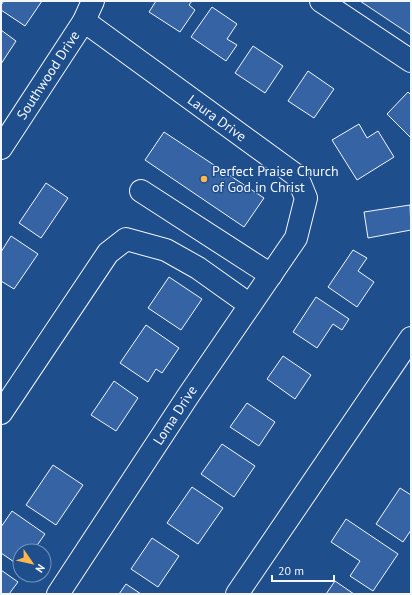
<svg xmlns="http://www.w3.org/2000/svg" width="412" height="595" font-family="'PT Sans',sans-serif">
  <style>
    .building { fill: #3563a3; stroke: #f2f6ff }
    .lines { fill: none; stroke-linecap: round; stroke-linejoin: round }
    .minor-casing { stroke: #f2f6ff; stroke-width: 24 }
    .minor { stroke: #1f4e8c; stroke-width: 22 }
    .poi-dot { fill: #ffb74d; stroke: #1f4e8c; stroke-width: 1.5 }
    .labels { text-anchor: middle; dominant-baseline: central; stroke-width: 3; stroke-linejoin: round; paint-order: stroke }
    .street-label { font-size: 14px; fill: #f2f6ff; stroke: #1f4e8c }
    .poi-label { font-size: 14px; fill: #f2f6ff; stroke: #1f4e8c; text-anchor: start }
  </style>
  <rect width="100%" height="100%" fill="#1f4e8c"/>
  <g class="building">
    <path d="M4,1h38l-17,25 -24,-16v-5z"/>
    <path d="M156,1h36l-3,4 6,5 -15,22 -31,-20z"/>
    <path d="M360,1h51v34z"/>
    <path d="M212,7l25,17 -10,15 10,6 -11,16 -35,-24z"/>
    <path d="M1,30l15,11 -15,23z"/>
    <path d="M253,46l30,20 -18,27 -30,-20z"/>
    <path d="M308,71l26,18 -20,29 -26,-17z"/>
    <path d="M408,92l3,3v43l-24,-24z"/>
    <path d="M359,124l8,14 11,-7 16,26 -37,23 -25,-40z"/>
    <path d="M164,132l100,66 -20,29 -99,-67z"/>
    <path d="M46,183l22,15 -27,40 -22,-15z"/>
    <path d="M410,205l1,25 -43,8 -4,-26z"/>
    <path d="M11,236l27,18 -24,35 -13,-8v-29z"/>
    <path d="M353,250l14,8 -9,13 16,11 -17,25 -29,-20z"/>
    <path d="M169,277l33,22 -21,31 -33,-22z"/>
    <path d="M316,297l33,22 -7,11 -9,-6 -16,24 -24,-16z"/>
    <path d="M146,325l33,23 -17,25 -6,-4 -8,13 -28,-19z"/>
    <path d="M283,356l28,19 -16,24 -28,-20z"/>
    <path d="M114,381l24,17 -22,33 -25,-16z"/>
    <path d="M247,403l28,19 -16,24 -29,-19z"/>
    <path d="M222,444l33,22 -21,31 -33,-23z"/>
    <path d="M53,465l30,20 -27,40 -30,-20z"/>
    <path d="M192,487l31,21 -25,36 -31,-21z"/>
    <path d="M400,488l11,7v35l-8,12 -27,-18z"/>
    <path d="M12,511l33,23 -12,17h-13v15l-19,-13v-26z"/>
    <path d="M346,519l52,35 -25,37 -23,-15 10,-15 -29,-19z"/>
    <path d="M152,538l27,18 -21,31 -27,-18z"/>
    <path d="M1,570l17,12 -9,12h-8z"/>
    <path d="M335,581l19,13h-28z"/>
    <path d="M126,584l15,10h-22z"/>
  </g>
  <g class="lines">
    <defs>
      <g id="minor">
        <path d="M321,1l90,60"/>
        <path d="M1,148l83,-127 9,-20"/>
        <path d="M141,191l130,84"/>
        <path d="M1,413l107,-160 18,-14 40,11 32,18 52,37"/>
        <path d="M58,594l130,-198 108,-158 10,-40 -9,-22 -213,-155"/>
        <path d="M237,594l174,-256"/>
      </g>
    </defs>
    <use href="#minor" class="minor-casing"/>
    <use href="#minor" class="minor"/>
  </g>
  <circle class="poi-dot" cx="204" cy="179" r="4"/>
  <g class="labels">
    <g class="street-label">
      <text transform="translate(48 75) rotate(-57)">Southwood Drive</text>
      <text transform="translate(217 118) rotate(36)">Laura Drive</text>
      <text transform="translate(175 415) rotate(-57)">Loma Drive</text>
    </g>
    <g class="poi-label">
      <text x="212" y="171">Perfect Praise Church<tspan x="212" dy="16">of God in Christ</tspan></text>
    </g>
  </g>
  <rect width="412" height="595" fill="none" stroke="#f2f6ff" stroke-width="4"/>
  <g transform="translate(32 563) rotate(124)"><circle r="19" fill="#1f4e8c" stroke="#7391ba"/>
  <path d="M0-3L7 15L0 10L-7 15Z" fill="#ffb74d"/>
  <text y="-6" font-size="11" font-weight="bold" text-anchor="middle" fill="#f2f6ff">N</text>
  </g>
  <path d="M272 575v6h62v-6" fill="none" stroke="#f2f6ff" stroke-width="2"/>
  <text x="278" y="575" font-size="12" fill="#f2f6ff" stroke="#1f4e8c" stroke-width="3" paint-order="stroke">20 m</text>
</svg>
